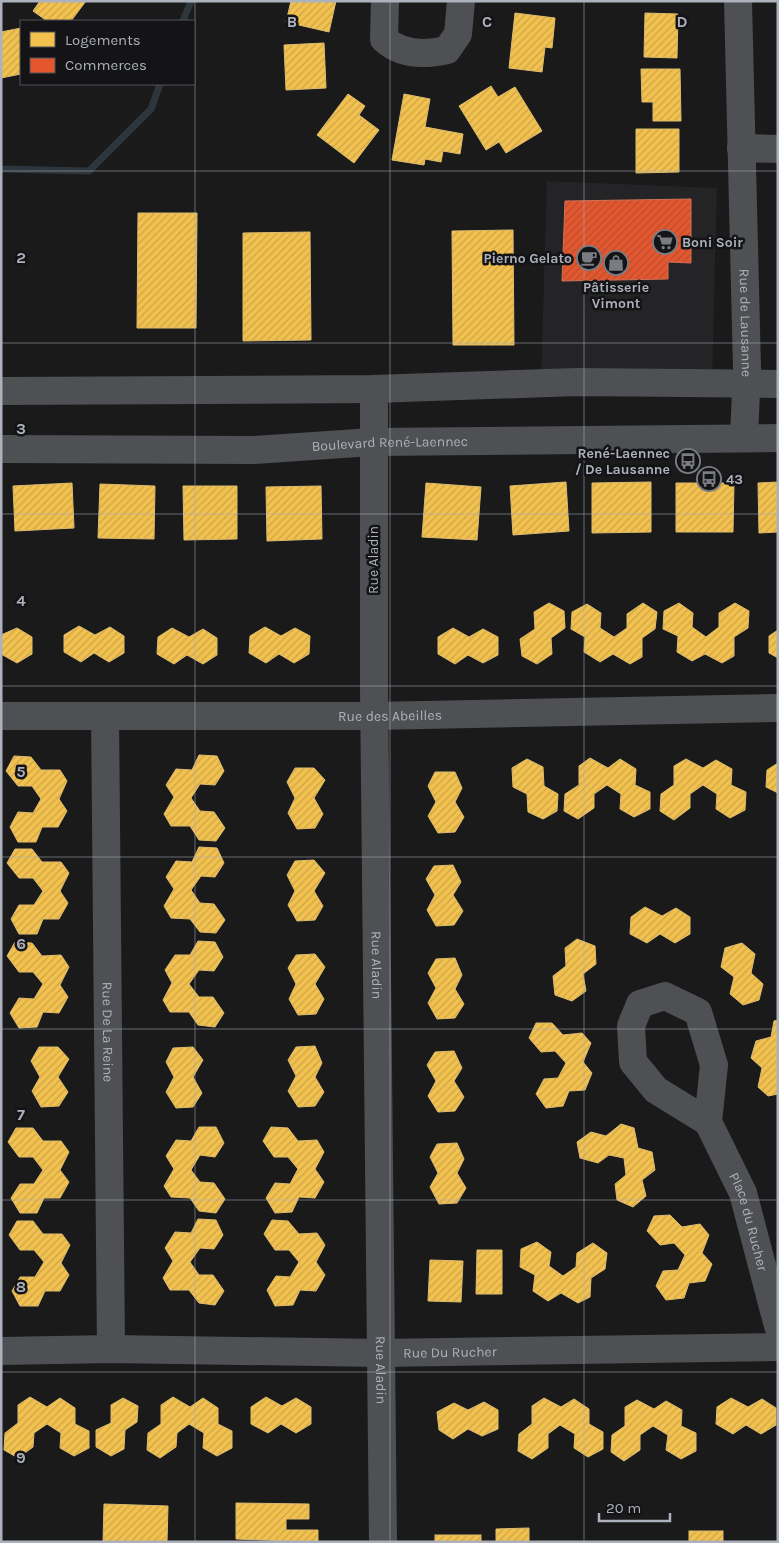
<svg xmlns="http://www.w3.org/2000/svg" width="779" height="1543" font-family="Karla,sans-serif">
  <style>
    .built { fill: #242426 }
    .homes { fill: url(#homes-hatch); stroke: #ddbc6f }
    .shops { fill: url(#shops-hatch); stroke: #d37258 }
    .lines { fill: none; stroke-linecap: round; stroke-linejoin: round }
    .stream { stroke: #2d363d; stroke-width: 7 }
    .minor { stroke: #4e5053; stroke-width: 28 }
    .grid { fill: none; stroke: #acb1bb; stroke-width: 1; stroke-opacity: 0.55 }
    .labels { text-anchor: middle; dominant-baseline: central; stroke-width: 5; stroke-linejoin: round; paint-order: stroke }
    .poi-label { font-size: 14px; font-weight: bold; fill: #acb1bb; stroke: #141417; text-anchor: start }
    .street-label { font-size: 14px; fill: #acb1bb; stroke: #141417 }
    .grid-label { font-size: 16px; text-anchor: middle; font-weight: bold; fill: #acb1bb; stroke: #141417; stroke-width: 5; stroke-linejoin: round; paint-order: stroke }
  </style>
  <defs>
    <pattern id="homes-hatch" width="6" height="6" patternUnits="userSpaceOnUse" patternTransform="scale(1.25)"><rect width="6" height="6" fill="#f2c14e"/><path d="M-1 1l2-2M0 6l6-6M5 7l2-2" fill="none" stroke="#cca54a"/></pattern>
    <pattern id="shops-hatch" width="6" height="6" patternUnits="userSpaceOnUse" patternTransform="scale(1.25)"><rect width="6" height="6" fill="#e4572e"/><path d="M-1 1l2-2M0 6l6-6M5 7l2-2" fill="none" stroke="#b84e30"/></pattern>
  </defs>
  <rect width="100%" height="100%" fill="#1a1a1a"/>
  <path class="built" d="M547,181l170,7 -5,195h-171z"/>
  <g class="homes">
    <path d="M40,1h46l-15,20h-24l-14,-10z"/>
    <path d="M291,1h45l-7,31 -43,-10z"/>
    <path d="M515,13l40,5 -3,30 -7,-1 -3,25 -33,-4z"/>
    <path d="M645,13l33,1 -1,44 -33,-1z"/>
    <path d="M21,28v46l-20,4v-46z"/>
    <path d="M324,43l2,45 -40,2 -2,-45z"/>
    <path d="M641,69h39l1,52h-28v-19h-11z"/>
    <path d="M491,86l7,11 17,-10 27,44 -36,22 -7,-11 -13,8 -27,-44z"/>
    <path d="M348,94l17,12 -6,9 20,15 -25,33 -37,-28z"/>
    <path d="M404,94l26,5 -5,28 38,7 -3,20 -17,-3 -2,11 -16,-3 -1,6 -32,-5z"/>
    <path d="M636,129h43v43l-43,1z"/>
    <path d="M138,213h59l-1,115h-59z"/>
    <path d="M513,230l1,115h-61l-1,-114z"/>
    <path d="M310,232l1,108 -68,1v-108z"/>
    <path d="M566,482l3,49 -56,4 -3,-49z"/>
    <path d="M651,482v50l-59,1v-50z"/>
    <path d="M778,482v50l-19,1 -1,-50z"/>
    <path d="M72,483l2,45 -59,3 -2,-45z"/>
    <path d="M426,483l55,4 -4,53 -55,-3z"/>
    <path d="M676,483h58l-1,49h-57z"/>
    <path d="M100,484l55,2 -1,53 -56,-1z"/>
    <path d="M183,486h54v53l-53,1z"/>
    <path d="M321,486l1,53 -55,2 -1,-54z"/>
    <path d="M549,603l15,8 1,17 -14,10 1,16 -15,10 -15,-8 -2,-17 15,-10 -1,-17z"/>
    <path d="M643,603l14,9 -2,17 -13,9v19l-12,7 -17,-10 -13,8 -16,-10 1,-15 -14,-8 1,-17 15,-8 14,9 -1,15 14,9 13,-9v-14z"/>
    <path d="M679,603l14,10 -1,14 14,10 13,-10v-14l16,-10 14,8 -1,17 -14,9v19l-12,7 -17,-9 -13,7 -15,-9 1,-16 -15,-7 1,-18z"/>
    <path d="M79,626l16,9 15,-8 14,9v17l-15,9 -15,-9 -13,9 -17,-10v-17z"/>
    <path d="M265,627l16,9 14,-8 15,8 -1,18 -15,9 -15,-9 -13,9 -17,-10 1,-17z"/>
    <path d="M17,628l15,9v17l-15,9 -16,-9v-19z"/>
    <path d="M172,628l17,9 14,-8 14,9v17l-14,9 -16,-9 -13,9 -17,-10 1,-17z"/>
    <path d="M453,628l16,9 14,-8 15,8v18l-15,8 -15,-8 -13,9 -17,-10v-17z"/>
    <path d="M778,630v28l-9,-5v-17z"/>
    <path d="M199,755l18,1 7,15 -9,14 -15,-1 -9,14 9,13 14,1 11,16 -9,13 -17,-1 -9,-14h-19l-7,-12 10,-17 -8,-12 10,-16 16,1z"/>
    <path d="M14,756l17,1 10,13h19l7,11 -8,18 8,12 -9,16h-16l-6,15h-18l-8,-15 8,-15 15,1 8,-14 -9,-13h-14l-12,-15z"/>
    <path d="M590,758l18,10 12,-9 16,10 -1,16 15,7v17l-16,8 -14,-8 1,-15 -14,-9 -13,9v14l-16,11 -14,-8 1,-17 14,-9v-19z"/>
    <path d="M527,759l16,8 1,19 14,8 -1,17 -14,8 -15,-7 -1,-18 -14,-7 -1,-19z"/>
    <path d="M686,759l17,9 13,-8 16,9 -1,16 15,7 -1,18 -15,8 -14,-9 1,-15 -14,-9 -13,9v14l-16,12 -14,-9 1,-17 13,-9v-19z"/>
    <path d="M778,763v30l-12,-6 1,-17z"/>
    <path d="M295,768h19l11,12 -11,18 9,16 -8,14 -18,1 -9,-16 7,-15 -8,-16z"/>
    <path d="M435,772h20l7,16 -7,14 9,15 -9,15 -17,1 -10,-17 8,-14 -8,-16z"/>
    <path d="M199,847l18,1 7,15 -9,14 -14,-1 -10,14 9,13 14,1 11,16 -9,13 -16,-1 -10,-13 -19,-1 -7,-12 10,-17 -8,-12 10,-16 16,1z"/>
    <path d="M15,849h17l10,13h19l8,11 -9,18 8,12 -9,16h-16l-6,15h-18l-8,-15 8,-14h15l9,-14 -10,-13h-14l-12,-15z"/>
    <path d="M314,860l11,13 -11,18 9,15 -8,14 -18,1 -9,-16 7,-14 -8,-16 8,-14z"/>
    <path d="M453,865l8,17 -8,13 10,16 -9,14 -18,1 -9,-16 8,-15 -9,-16 8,-13z"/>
    <path d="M645,907l17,9 14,-8 14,9v17l-15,9 -15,-9 -13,9 -17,-9 1,-17z"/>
    <path d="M577,939l18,7 1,18 -13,10 3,17 -14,10 -17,-6 -2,-19 13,-10 -1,-18z"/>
    <path d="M198,941l17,1 8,15 -9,14 -15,-1 -10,14 10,13h14l11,16 -9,14 -17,-2 -9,-13h-19l-7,-12 9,-17 -7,-13 10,-15h15z"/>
    <path d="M15,942l17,1 10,13 19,-1 8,12 -9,18 8,12 -9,16 -16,-1 -6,15 -18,1 -9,-15 9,-15 15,1 9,-15 -10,-12h-14l-12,-16z"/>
    <path d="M742,943l13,11 -4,19 12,11 -4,16 -16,5 -13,-11 4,-17 -13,-10 4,-19z"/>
    <path d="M315,954l10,13 -10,17 9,15 -8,15 -18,1 -9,-16 7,-15 -8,-16 8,-13z"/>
    <path d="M455,958l7,17 -7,14 9,15 -9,14 -18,1 -9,-16 8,-15 -8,-15 8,-14z"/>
    <path d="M778,1020v74l-10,2 -10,-9 4,-19 -11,-10 5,-17 15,-4 3,-16z"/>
    <path d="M536,1023h16l11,12 19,-2 9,10 -8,19 9,11 -7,17 -16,1 -6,15 -17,2 -10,-14 8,-15 14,-1 8,-15 -11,-12 -14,1 -12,-14z"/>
    <path d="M315,1046l7,17 -7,14 9,15 -9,14 -17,1 -10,-16 8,-15 -8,-16 8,-13z"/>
    <path d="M39,1047h19l11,12 -11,18 10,15 -9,14 -18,1 -9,-16 8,-14 -9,-16z"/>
    <path d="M193,1047l10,13 -10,17 9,16 -9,14 -17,1 -10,-16 8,-15 -8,-15 7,-14z"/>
    <path d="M454,1051l8,17 -8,13 10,16 -9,14 -17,1 -10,-16 8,-15 -9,-16 8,-13z"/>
    <path d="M621,1124l13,4 4,20 14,4 3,18 -13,10 4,16 -13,11 -16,-7 -2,-16 11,-9 -2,-17 -15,-3 -11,8 -18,-5 -3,-16 14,-10 15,4z"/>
    <path d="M199,1127h17l8,16 -9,14 -15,-2 -9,15 9,12 14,1 11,16 -9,14 -17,-2 -9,-13 -19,-1 -7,-11 10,-17 -8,-13 10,-16 15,1z"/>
    <path d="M271,1127l17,1 10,13 19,-1 7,12 -9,17 9,13 -9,16 -16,-1 -7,15 -17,1 -9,-15 9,-15 15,1 8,-15 -10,-12h-14l-11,-16z"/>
    <path d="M16,1128h17l10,13h18l8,11 -9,18 9,12 -9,16h-16l-7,15h-17l-9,-15 9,-14h14l9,-14 -10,-13h-14l-11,-15z"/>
    <path d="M457,1143l7,16 -7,14 9,15 -9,15 -18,1 -9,-17 8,-14 -8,-16 7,-13z"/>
    <path d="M670,1215l12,12 18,-3 9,11 -7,18 10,11 -7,17 -16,2 -5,15 -18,2 -10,-14 7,-15 15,-1 7,-15 -11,-12 -14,2 -13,-14 7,-15z"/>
    <path d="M198,1219l18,1 7,15 -9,14 -14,-1 -10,14 9,13h14l11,16 -9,14 -16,-2 -10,-13h-19l-7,-12 10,-17 -8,-13 10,-16 16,1z"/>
    <path d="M272,1220l16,1 11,13 18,-1 8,12 -9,17 9,13 -9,16 -16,-1 -7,15 -18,1 -8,-16 9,-14 14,1 9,-15 -10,-12h-14l-11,-16z"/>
    <path d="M17,1221h16l10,13h19l8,11 -9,18 8,12 -9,16h-15l-7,15h-18l-8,-15 8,-14h15l9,-15 -10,-12h-14l-11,-15z"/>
    <path d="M537,1242l14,10 -2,14 14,10 13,-9 1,-14 16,-10 14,10 -2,16 -14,9 -1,19 -12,6 -17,-10 -13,8 -15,-10 2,-16 -15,-8 1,-18z"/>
    <path d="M477,1250h25v44h-26z"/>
    <path d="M430,1260l33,1 -2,41 -33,-1z"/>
    <path d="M30,1397l17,10 13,-9 15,10v16l14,7v17l-15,8 -14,-8 1,-15 -14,-9 -13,9 -1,14 -15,11 -14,-8 1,-17 13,-10v-18z"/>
    <path d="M173,1397l17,10 13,-9 15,10v16l14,7v17l-15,8 -14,-8 1,-15 -15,-9 -12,9 -1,14 -16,11 -13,-8 1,-17 13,-9v-19z"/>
    <path d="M266,1397l16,9 14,-8 15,9v17l-15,9 -15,-9 -13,9 -17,-9v-17z"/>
    <path d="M123,1398l15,8 -1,16 -12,8 -1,19 -13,7 -15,-9v-17l15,-7v-18z"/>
    <path d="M544,1398l17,9 13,-8 15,10v15l14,8v17l-15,8 -14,-9 1,-14 -15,-9 -12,9v14l-16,11 -14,-8 1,-17 13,-10v-18z"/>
    <path d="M731,1398l17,9 14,-8 14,9v17l-15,9 -15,-9 -13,9 -17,-10 1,-17z"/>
    <path d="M637,1400l17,9 12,-8 16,9 -1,16 15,7v18l-15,8 -15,-9 2,-15 -15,-9 -13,9v15l-16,11 -13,-9 1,-17 13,-9v-19z"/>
    <path d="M484,1402l14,8v19l-16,7 -14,-7 -15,10 -14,-9 -2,-18 17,-9 14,7z"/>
    <path d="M236,1503l73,1v15h-23v11h32v12l-82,-3z"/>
    <path d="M104,1504l64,2 -1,36h-64z"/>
    <path d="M529,1528v14h-33v-13z"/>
    <rect x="689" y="1531" width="34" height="11"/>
    <rect x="435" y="1535" width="46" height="7"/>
  </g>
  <path class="shops" d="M691,199v64l-23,-1v17l-106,2 3,-80z"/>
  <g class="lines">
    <g class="stream">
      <path d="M183,21l8,-20"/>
      <path d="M1,169l88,2 62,-62 9,-25"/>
    </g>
    <g class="minor">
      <path d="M385,1l-1,38c17,16 41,16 63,11l11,-16 3,-33"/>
      <path id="s1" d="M738,1l9,368 -3,68"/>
      <path d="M741,148l37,1"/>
      <path id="s2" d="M374,389v299l9,854"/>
      <path d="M1,391l373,-2 203,-7 201,2"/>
      <path id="s3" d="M1,449l253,1 118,-8 406,-4"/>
      <path id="s4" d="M1,716h373l404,-8"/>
      <path id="s5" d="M105,716l6,633"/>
      <path id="s6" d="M708,1122l6,-57 -16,-53 -33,-16 -25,8 -9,22 2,36 23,28 52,32 35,71 35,133"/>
      <path id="s7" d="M1,1351l110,-2 270,4 397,-6"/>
    </g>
  </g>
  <path class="grid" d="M195,1v1541M390,1v1541M584,1v1541M1,171h777M1,343h777M1,514h777M1,686h777M1,857h777M1,1029h777M1,1200h777M1,1372h777"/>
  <defs>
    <symbol id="supermarket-ring" viewBox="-11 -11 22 22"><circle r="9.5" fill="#141417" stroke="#797c83" stroke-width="1.5"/><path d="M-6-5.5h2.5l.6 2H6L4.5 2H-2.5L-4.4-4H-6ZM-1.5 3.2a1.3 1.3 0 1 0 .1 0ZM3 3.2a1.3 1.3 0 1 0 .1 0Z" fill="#797c83"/></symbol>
    <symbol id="cafe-ring" viewBox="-11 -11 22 22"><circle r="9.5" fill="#141417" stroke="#797c83" stroke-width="1.5"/><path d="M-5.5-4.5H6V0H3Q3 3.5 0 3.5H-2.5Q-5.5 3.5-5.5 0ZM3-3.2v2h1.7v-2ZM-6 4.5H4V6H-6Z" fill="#797c83"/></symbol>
    <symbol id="shop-ring" viewBox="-11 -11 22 22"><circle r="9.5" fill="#141417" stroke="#797c83" stroke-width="1.5"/><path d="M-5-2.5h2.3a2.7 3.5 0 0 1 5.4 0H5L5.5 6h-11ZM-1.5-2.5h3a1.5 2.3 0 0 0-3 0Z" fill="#797c83"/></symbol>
    <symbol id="bus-ring" viewBox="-11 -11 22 22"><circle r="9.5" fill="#141417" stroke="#797c83" stroke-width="1.5"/><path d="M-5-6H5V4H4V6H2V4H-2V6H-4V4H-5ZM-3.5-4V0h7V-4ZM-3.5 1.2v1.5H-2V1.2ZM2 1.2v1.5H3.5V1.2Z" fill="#797c83"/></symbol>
  </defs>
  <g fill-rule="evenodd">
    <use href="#supermarket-ring" x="651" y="228" width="28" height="28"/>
    <use href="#cafe-ring" x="575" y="244" width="28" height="28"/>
    <use href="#shop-ring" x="602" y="249" width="28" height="28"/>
    <use href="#bus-ring" x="674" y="447" width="28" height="28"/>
    <use href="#bus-ring" x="695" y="465" width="28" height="28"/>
  </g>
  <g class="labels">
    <g class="poi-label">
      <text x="682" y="242">Boni Soir</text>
      <text x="572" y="258" text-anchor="end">Pierno Gelato</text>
      <text x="616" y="287" text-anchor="middle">Pâtisserie<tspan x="616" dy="16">Vimont</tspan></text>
      <text x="670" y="453" text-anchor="end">René-Laennec<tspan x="670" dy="16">/ De Lausanne</tspan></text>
      <text x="726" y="479">43</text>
    </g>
    <g class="street-label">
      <text stroke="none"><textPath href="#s1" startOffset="322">Rue de Lausanne</textPath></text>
      <text stroke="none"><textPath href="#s3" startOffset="389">Boulevard René-Laennec</textPath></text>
      <text transform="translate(373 560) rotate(-90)">Rue Aladin</text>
      <text stroke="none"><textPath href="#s4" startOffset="389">Rue des Abeilles</textPath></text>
      <text stroke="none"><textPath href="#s2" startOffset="576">Rue Aladin</textPath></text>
      <text stroke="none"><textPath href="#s5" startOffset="316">Rue De La Reine</textPath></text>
      <text stroke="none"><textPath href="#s6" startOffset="441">Place du Rucher</textPath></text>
      <text stroke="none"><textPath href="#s7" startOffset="449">Rue Du Rucher</textPath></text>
      <text stroke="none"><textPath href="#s2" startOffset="981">Rue Aladin</textPath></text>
    </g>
  </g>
  <g class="grid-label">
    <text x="292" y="27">B</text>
    <text x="487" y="27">C</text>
    <text x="682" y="27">D</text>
    <text x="21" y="263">2</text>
    <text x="21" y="434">3</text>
    <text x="21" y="606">4</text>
    <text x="21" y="777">5</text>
    <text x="21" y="949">6</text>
    <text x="21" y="1120">7</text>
    <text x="21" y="1292">8</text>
    <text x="21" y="1463">9</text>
  </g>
  <rect width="779" height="1543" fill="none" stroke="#acb1bb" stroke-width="5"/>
  <rect x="20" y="20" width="175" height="65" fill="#141417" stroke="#515359"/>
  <rect x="30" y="32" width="25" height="15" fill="#f2c14e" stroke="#515359"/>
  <text x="65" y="45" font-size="15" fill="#acb1bb">Logements</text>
  <rect x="30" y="58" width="25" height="15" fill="#e4572e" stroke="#515359"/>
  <text x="65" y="70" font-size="15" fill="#acb1bb">Commerces</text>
  <path d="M599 1513v8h71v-8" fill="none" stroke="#acb1bb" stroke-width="2.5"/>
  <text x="606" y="1513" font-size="15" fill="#acb1bb" stroke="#141417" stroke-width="4" paint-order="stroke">20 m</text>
</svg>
